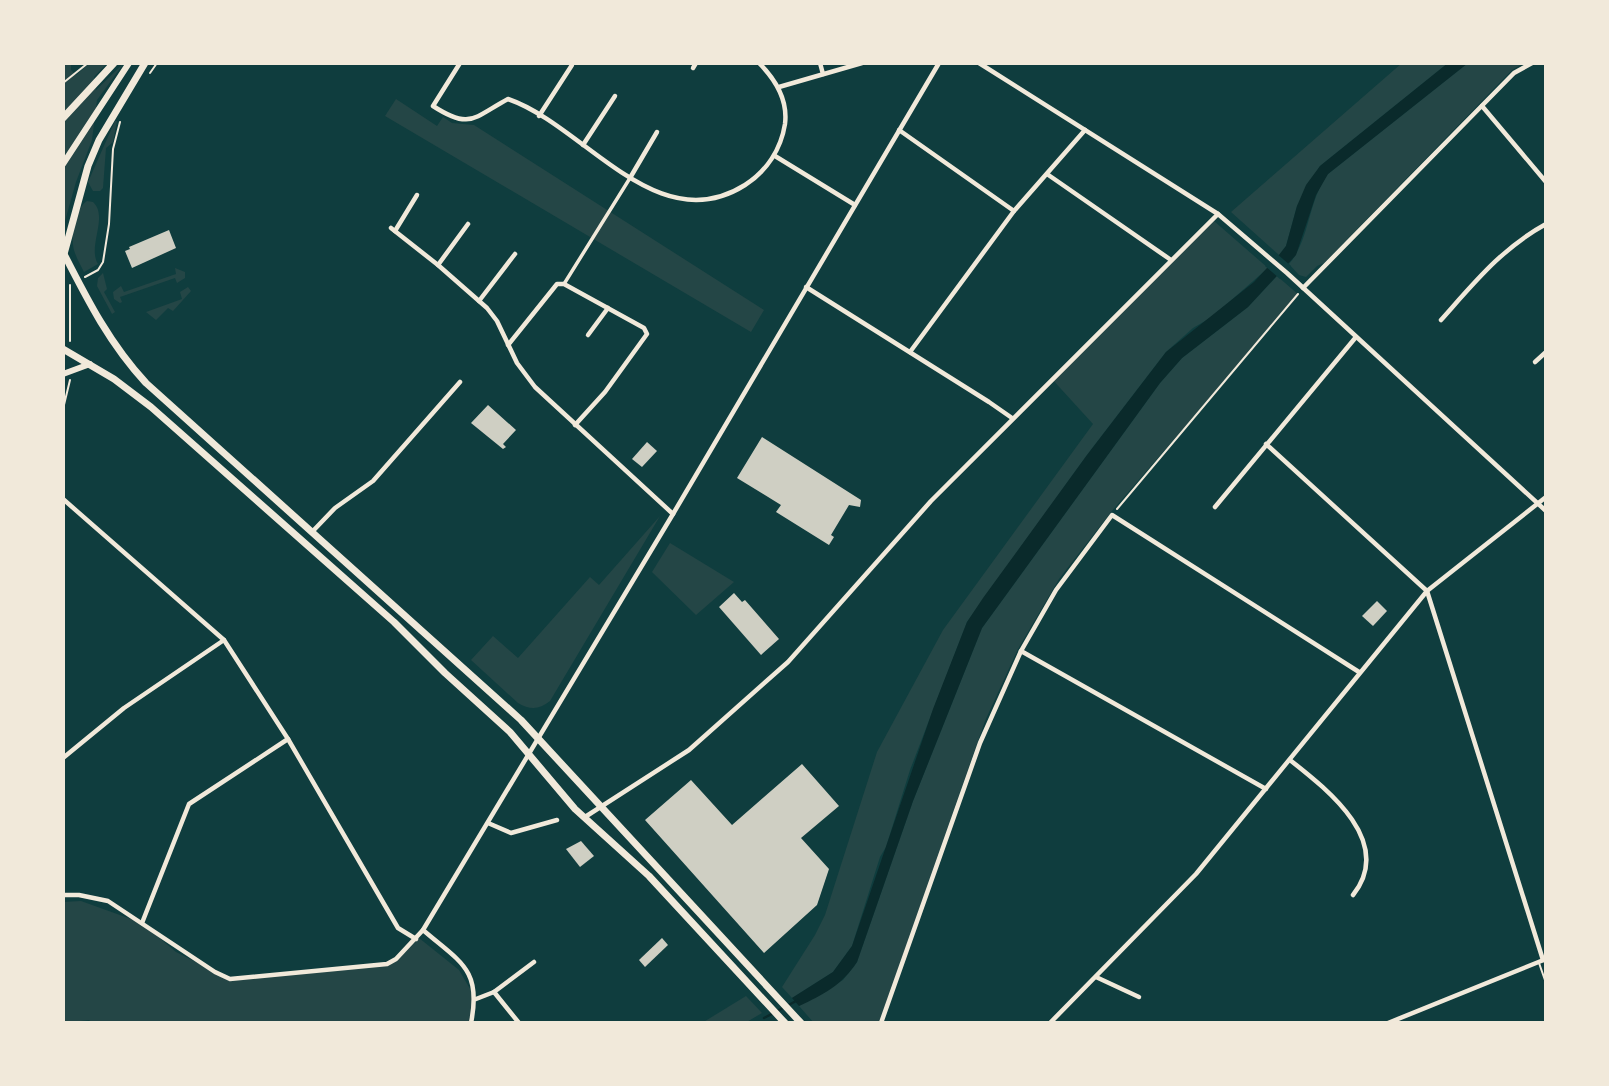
<svg xmlns="http://www.w3.org/2000/svg" width="1609" height="1086" font-family="'Fira Sans Condensed',sans-serif">
  <style>
    .green { fill: #244646 }
    .water { fill: #0a2a2b }
    .pier { fill: #0f3d3e }
    .lines { fill: none; stroke-linecap: round; stroke-linejoin: round }
    .stream { stroke: #0a2a2b; stroke-width: 2.5 }
    .building { fill: #cfcfc3 }
    .path { stroke: #f1e9da; stroke-width: 2 }
    .service { stroke: #f1e9da; stroke-width: 2 }
    .pedestrian { stroke: #f1e9da; stroke-width: 3.5 }
    .minor { stroke: #f1e9da; stroke-width: 4.5 }
    .secondary { stroke: #f1e9da; stroke-width: 6 }
    .primary { stroke: #f1e9da; stroke-width: 7 }
  </style>
  <rect width="100%" height="100%" fill="#0f3d3e"/>
  <g class="green">
    <path d="M63,63h8v7l5,5 14,-12h17l-13,14 2,13 28,-27 -27,37 -5,40 -16,42 -13,46z"/>
    <path d="M1402,63h46l-128,103 -23,40 -11,40 -7,9 -48,-43z"/>
    <path d="M1468,63h56l-12,7 -188,193 -7,3 -11,11 -7,-2 -10,-11c21,-24 19,-64 39,-90z"/>
    <path d="M396,99l41,27 6,-9 9,6 22,2 290,185 -13,22 -366,-216z"/>
    <path d="M115,121h2l-4,21 -7,6 -3,40 -3,3h-7l-5,-9z"/>
    <path d="M87,201l6,1c16,15 -6,44 5,62l-14,8c-4,-8 -10,-18 -11,-27 -2,-13 4,-38 14,-44z"/>
    <path d="M1214,221l54,47 -56,49 -19,11 -27,24 -79,103 -120,167 -57,148 -24,77 -6,10 -28,89 -19,26 -41,26 -10,-11 33,-52 10,-20 52,-163 66,-122 150,-206 -42,-46z"/>
    <path d="M175,268l10,4v6l-8,5 -2,-5 -55,19 2,5 -2,1 -6,-4 -1,-7 8,-6 3,6 52,-18z"/>
    <path d="M103,273l4,16 -3,3 11,20 -3,2 -15,-28 1,-8z"/>
    <path d="M1277,276l22,19 -188,217 -52,67 -41,70 -33,72 -106,302h-65l-15,-17 44,-26 14,-18 56,-161 69,-173 178,-245 22,-25 66,-51z"/>
    <path d="M188,287l3,4 -18,20 -5,-3 -12,12 -10,-8 36,-13 -2,-7z"/>
    <path d="M660,516l-110,185c-11,9 -20,9 -32,2l-47,-43 22,-24 25,22 72,-81 9,8z"/>
    <path d="M670,543l64,39 -38,33 -44,-43z"/>
    <path d="M81,901l61,22 34,29 54,27 156,-14 33,-27 40,32 17,29 -4,24h-379l-4,-3 -26,3v-121z"/>
    <path d="M746,996l16,17 -17,10h-43z"/>
  </g>
  <path class="water" d="M1448,63h20l-140,111 -12,21 -20,60 -48,52 -66,51 -22,25 -178,245 -69,173 -56,161c-15,23 -34,33 -58,44l-7,-8 41,-26 19,-26 81,-237 34,-87 16,-24 104,-143 79,-103 88,-70 25,-27 7,-9 11,-40 9,-21 14,-19z"/>
  <path class="pier" d="M1276,253l15,13 -11,13 -15,-13z"/>
  <g class="lines">
    <path class="stream" d="M764,1018l34,-18"/>
  </g>
  <g class="building">
    <path d="M169,230l7,18 -44,20 -7,-17 5,-2 -1,-2z"/>
    <path d="M488,405l28,25 -13,14 3,3 -3,2 -32,-26z"/>
    <path d="M762,437l99,63 -1,7 -11,-2 -18,30 3,2 -5,8 -53,-33 5,-7 -44,-27z"/>
    <path d="M647,442l10,9 -15,16 -10,-8z"/>
    <path d="M734,593l8,9 3,-2 34,39 -18,16 -42,-48z"/>
    <path d="M1377,601l10,10 -14,15 -11,-10z"/>
    <path d="M802,764l37,42 -38,32 28,31 -12,36 -53,48 -119,-133 46,-40 41,45z"/>
    <path d="M581,841l13,15 -14,11 -14,-18z"/>
    <path d="M662,938l6,7 -23,22 -6,-7z"/>
  </g>
  <g class="lines">
    <g class="path">
      <path d="M150,73l7,-10"/>
      <path d="M63,83l25,-20"/>
      <path d="M85,277l13,-7 5,-8 6,-38 4,-75 7,-27"/>
      <path d="M70,341v-56"/>
      <path d="M63,409l7,-29"/>
      <path d="M1117,509l181,-215"/>
    </g>
    <path class="service" d="M1539,963l7,20"/>
    <path class="pedestrian" d="M564,284l66,-106"/>
    <g class="minor">
      <path d="M460,63l-27,43c37,24 40,12 75,-7 76,26 149,142 237,86 22,-14 36,-36 40,-61 3,-24 -10,-45 -26,-61"/>
      <path d="M820,63l3,11"/>
      <path d="M979,63l239,151 69,59 259,238"/>
      <path d="M693,68l3,-5"/>
      <path d="M779,87l83,-24"/>
      <path d="M1482,106l64,76"/>
      <path d="M539,116l33,-51"/>
      <path d="M899,130l115,81"/>
      <path d="M583,145l32,-49"/>
      <path d="M775,156l80,49"/>
      <path d="M1047,174l124,86"/>
      <path d="M630,178l27,-46"/>
      <path d="M391,228l47,37 49,43 10,13 20,42 18,24 138,127"/>
      <path d="M395,231l22,-36"/>
      <path d="M438,265l30,-41"/>
      <path d="M806,287l183,115 23,16"/>
      <path d="M1303,288l211,-215 18,-10"/>
      <path d="M479,301l36,-47"/>
      <path d="M1441,320c33,-37 61,-72 105,-96"/>
      <path d="M588,335l20,-27"/>
      <path d="M508,345l49,-61h7l80,44 3,6 -42,58 -30,33"/>
      <path d="M910,352l104,-141 71,-81"/>
      <path d="M1535,362l11,-10"/>
      <path d="M1266,444l161,147 116,369"/>
      <path d="M63,499l161,141 64,99 110,189 18,11"/>
      <path d="M1215,507l141,-170"/>
      <path d="M312,532l23,-24 38,-27 87,-99"/>
      <path d="M1021,651l245,138"/>
      <path d="M63,758l61,-50 100,-68"/>
      <path d="M1290,760c38,30 105,82 63,135"/>
      <path d="M585,817l104,-67 99,-88 143,-161 287,-287"/>
      <path d="M488,823l23,10 46,-13"/>
      <path d="M63,895h16l29,6 107,71 15,7 157,-15 9,-5 27,-29 250,-416 266,-451"/>
      <path d="M142,923l47,-119 99,-65"/>
      <path d="M423,930c37,32 59,39 48,93"/>
      <path d="M1096,977l43,20"/>
      <path d="M494,992l25,31"/>
      <path d="M476,999l18,-7 40,-30"/>
      <path d="M881,1023l99,-280 41,-92 35,-61 56,-75 247,157"/>
      <path d="M1050,1023l146,-149 231,-283 119,-94"/>
      <path d="M1388,1023l158,-64"/>
    </g>
    <g class="secondary">
      <path d="M63,164l66,-101"/>
      <path d="M63,374l27,-10"/>
    </g>
    <g class="primary">
      <path d="M63,118l51,-55"/>
      <path d="M63,252c24,47 46,91 83,131l375,337 280,303"/>
      <path d="M64,254l24,-88 11,-26 46,-77"/>
      <path d="M63,349l51,30 37,28 243,215 51,51 65,59 65,77 74,67 136,147"/>
    </g>
  </g>
  <rect width="1609" height="1086" fill="none" stroke="#f1e9da" stroke-width="130"/>
</svg>
